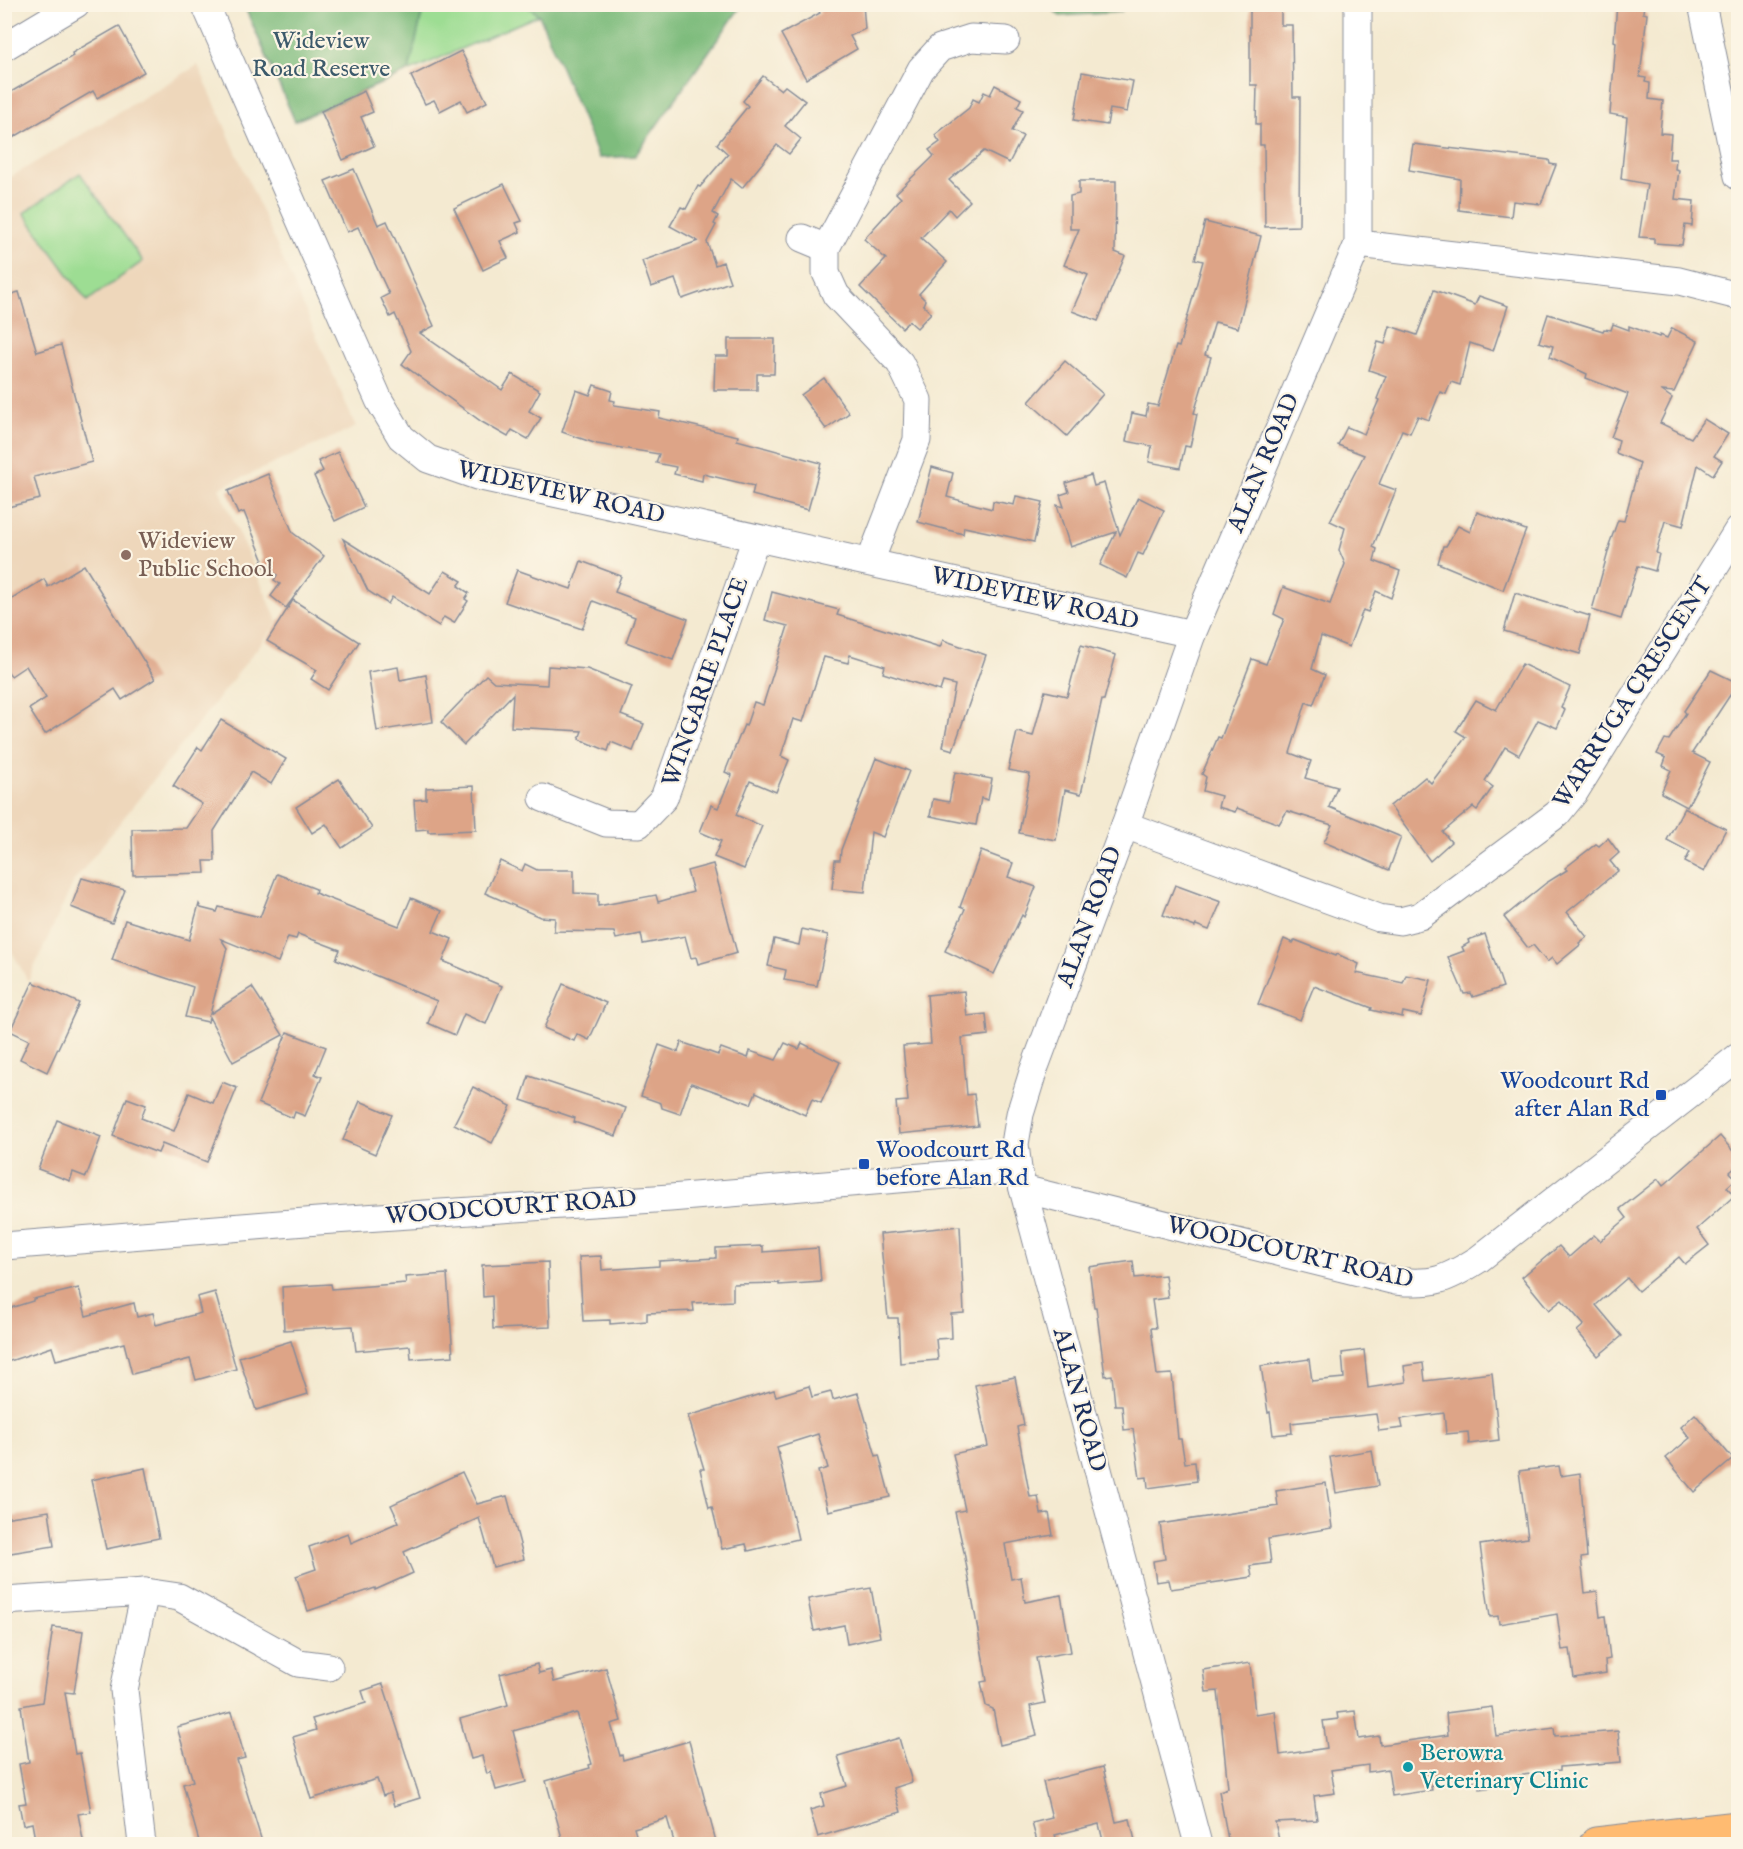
<svg xmlns="http://www.w3.org/2000/svg" width="1743" height="1849" font-family="'IM FELL English',serif">
  <style>
    .built { fill: #eed7bb }
    .green { fill: #9ddd93; stroke: #5c8678; stroke-width: 1.5 }
    .forest { fill: #7ebc7d; stroke: #4c766e; stroke-width: 1.5 }
    .building { fill: #dda487 }
    .lines { fill: none; stroke-linecap: round; stroke-linejoin: round }
    .minor-casing { stroke: #888c98; stroke-width: 29 }
    .major-casing { stroke: #888c98; stroke-width: 35 }
    .minor { stroke: #fff; stroke-width: 27 }
    .major { stroke: #ffbb71; stroke-width: 33 }
    .education-dot { fill: #8d6e63; stroke: #fcf5e5; stroke-width: 2 }
    .transit-dot { fill: #1a4fb4; stroke: #fcf5e5; stroke-width: 2 }
    .culture-dot { fill: #0f9aa8; stroke: #fcf5e5; stroke-width: 2 }
    .labels { text-anchor: middle; dominant-baseline: central; stroke-width: 4.5; stroke-linejoin: round; paint-order: stroke }
    .park-label { font-size: 24px; fill: #3c5a6b; stroke: #fcf5e5 }
    .street-label { font-size: 24px; fill: #1b2f5e; stroke: #fcf5e5 }
    .education-label { font-size: 24px; fill: #785e54; stroke: #fcf5e5; text-anchor: start }
    .transit-label { font-size: 24px; fill: #164399; stroke: #fcf5e5; text-anchor: end }
    .culture-label { font-size: 24px; fill: #0d838f; stroke: #fcf5e5; text-anchor: start }
  </style>
  <rect width="100%" height="100%" fill="#fcf5e5"/>
  <filter id="ink" filterUnits="userSpaceOnUse"><feTurbulence type="fractalNoise" baseFrequency=".0167" numOctaves="2"/><feDisplacementMap in="SourceGraphic" scale="12" xChannelSelector="R" yChannelSelector="G"/><feConvolveMatrix kernelMatrix="1 2 1 2 8 2 1 2 1" color-interpolation-filters="sRGB"/></filter>
  <filter id="wash" filterUnits="userSpaceOnUse"><feTurbulence type="fractalNoise" baseFrequency=".008" numOctaves="4" result="noise"/><feDisplacementMap in="SourceGraphic" scale="24" xChannelSelector="R" yChannelSelector="G"/><feGaussianBlur stdDeviation="1.35" result="paint"/><feColorMatrix in="noise" values="0 0 0 0 0 0 0 0 0 0 0 0 0 0 0 0 0 1.4 0 .05"/><feComposite in="paint" operator="in"/></filter>
  <g filter="url(#wash)">
    <rect width="100%" height="100%" fill="#f4ead1"/>
    <path class="built" d="M198,65l158,362 -137,61 59,134 -204,259 -46,100 -24,-44v-756z"/>
    <g class="green">
      <path d="M534,4l5,11 -244,106 -51,-116z"/>
      <path d="M80,173l63,88 -56,40 -63,-88z"/>
    </g>
    <g class="forest">
      <path d="M244,5h180l-15,66 -114,50z"/>
      <path d="M526,5h216l-107,151 -36,2 -60,-143z"/>
      <path d="M1048,5h79l-7,7 -60,4z"/>
    </g>
    <g id="blocks">
      <g class="building">
        <path d="M815,4h48l2,25 -15,7 7,13 -51,30 -25,-45 39,-21z"/>
        <path d="M1250,4h31v21h11l1,72h7l-1,129 -34,1 -1,-82h-4v-21h-4l1,-39h-7z"/>
        <path d="M1617,4h27l-1,9 4,1 -7,63 6,1 -1,4 5,1 -1,16 14,2 -3,32 11,1 -2,25h7l-1,10 4,1 -4,29 19,2 -2,25 -7,-1 -3,20 -28,-2v-5l-15,-1 8,-53 -26,-5 6,-62 -17,-3 6,-72 -2,-1z"/>
        <path d="M119,26l25,46 -47,26 -4,-7 -89,52v-47l69,-40 -1,-3z"/>
        <path d="M461,51l26,51 -20,10 -6,-12 -21,11 -6,-11 -9,4 -14,-28z"/>
        <path d="M1082,72l51,9 -6,31 -17,-3 -3,16 -33,-5z"/>
        <path d="M763,76l18,14 4,-4 20,15 -20,25 16,13 -12,15 -12,-9 -35,43 -11,-9 -18,34 5,3 -4,8 2,1 -9,17 8,23 8,-3 7,20 -48,17 -7,-20 -24,8 -9,-26 56,-20 -28,-15 11,-19 5,2 12,-23 2,1 28,-33 -11,-10 31,-38 -5,-5z"/>
        <path d="M995,85l26,14 -4,8 6,3 -11,21 11,5 -14,27 -25,-12 -35,29 21,21 -15,15 -6,-7 -28,29 26,24 -28,32 6,6 -2,5 8,8 -14,15 -8,-7 -7,7 -42,-41 26,-28 -22,-20 37,-41 -5,-5 38,-37 -5,-6 11,-8 -5,-7 34,-27 4,-9 6,3 5,-10 6,3z"/>
        <path d="M364,91l9,21 -12,5 13,29 -31,14 -22,-49z"/>
        <path d="M1413,144l136,16 1,4 6,1 -15,39 -28,-3 -2,16 -52,-7 1,-31 -51,-9z"/>
        <path d="M354,169l24,56 9,-4 47,105 -14,7 82,57 10,-16 28,17 -11,20 12,7 -13,21 -16,-9 -4,7 -26,-15 -80,-58 9,-13 -16,-37 -5,3 -9,-19 8,-4 -31,-67 -11,5 -22,-51z"/>
        <path d="M1079,181h37l-1,71 10,4 -27,65 -26,-10 16,-36 -24,-10 15,-36h-9v-33l9,-2z"/>
        <path d="M504,184l18,37 -6,2 4,9 -20,9 8,17 -25,12 -29,-62z"/>
        <path d="M1205,222l56,14 -23,92 -23,-6 -10,33 6,2 -17,56 3,1 -7,33 -5,-1 -5,22 -31,-6 3,-16 -26,-5 6,-28 14,3 2,-12 10,2 18,-60 3,1 24,-86 -8,-2z"/>
        <path d="M1434,290l41,15 4,-9 29,10 -15,45 -23,-8 -10,42 -9,-3 -5,12 -6,-2 -11,28 -11,-4 -8,17 -8,-3 -23,54 17,6 -23,57 4,2 -3,12 26,10 -9,27 -15,-7 -8,21 -5,-2 -14,37 -28,-11 -9,33 13,6 -12,30 -7,-3 -16,51 21,8 -6,17 32,9 -8,20 72,30 -12,33 -65,-28 8,-17 -45,-14 -8,13 -42,-16 -2,4 -17,-5 3,-11 -18,-5 3,-14 -4,-3 16,-37 3,1 31,-79 14,5 18,-45 -10,-5 9,-27 47,17 15,-40 -6,-14 6,-22 -15,-7 34,-66 -26,-10 9,-18 17,7 15,-34 -2,-1 9,-23 -17,-6 9,-28 7,2 5,-18 27,9z"/>
        <path d="M19,292l18,60 24,-7 31,117 -58,15 6,22 -36,9v-212z"/>
        <path d="M1548,314l55,17 1,-2 7,1 2,-6 16,6v-4l30,11 1,-2 7,3 5,-10 26,13 -24,51 -12,-1 10,7 -12,25 31,15 13,-19 24,15 -14,22 8,5 -9,14 -15,-10 -15,61 -18,-5 -9,32 3,1 -4,17 -17,-5 -17,53 -29,-9 18,-65h-1l9,-25 6,1 16,-58 -24,-10 3,-13 -8,-3 17,-43 -42,-16 1,-4 -37,-17 3,-11 -14,-4z"/>
        <path d="M728,339h47l-1,35h-17v16h-43l1,-34h13z"/>
        <path d="M1065,361l38,33 -36,42 -38,-34z"/>
        <path d="M824,378l25,35 -23,16 -25,-34z"/>
        <path d="M594,385l18,6 -2,9 5,1 -1,4 46,7 -1,6 79,18 -1,4 84,23 -13,47 -56,-15 2,-9 -51,-12 -1,7 -28,-7 2,-7 -20,-4 3,-9 -62,-10 -35,-12 14,-42 14,5z"/>
        <path d="M338,452l26,55 -29,14 -21,-45 9,-5 -5,-10z"/>
        <path d="M932,467l21,6 -6,24 45,12 1,-8 21,4 2,-9 27,6 -9,40 -70,-15 -1,7 -45,-12z"/>
        <path d="M268,474l25,59 31,23 -38,52 -15,-12 9,-12 -6,-4 3,-5 -17,-12 3,-4 -19,-47 -6,2 -10,-23z"/>
        <path d="M1091,475l3,11 10,-3 16,52 18,-38 26,13 -21,45 -5,-2 -11,25 -27,-13 16,-33 -46,15 -13,-42 7,2 -4,-12 9,-3 -3,-9z"/>
        <path d="M1477,512l49,18 -23,60 -65,-27 5,-17h3l12,-20 12,6z"/>
        <path d="M343,539l87,55 15,-23 17,10 -4,5 11,7 -4,6 3,2 -14,22 -10,-6 -5,9 -47,-29 -4,7 -20,-13z"/>
        <path d="M581,561l40,15 -6,16 73,27 -15,41 -47,-18 9,-25 -42,-16 -11,28 -77,-27 12,-32 54,19z"/>
        <path d="M84,565l71,114 -33,21 -7,-11 -70,45 -16,-25 17,-11 -20,-32 -15,10 -7,-10v-62l40,-25 4,8z"/>
        <path d="M772,592l67,18 -2,5 103,32 3,-7 43,15 -33,95 -10,-3 12,-62 -12,-3 -3,9 -57,-18 2,-7 -35,-11 -2,8 -24,-6 -21,65 -10,-3 -12,37 8,4 -13,32 -26,-11 -14,34 26,11 -18,43 -30,-12 7,-16 -21,-9 11,-27 7,3 14,-33 -7,-3 19,-47 2,1 8,-24 9,3 25,-79 -23,-6z"/>
        <path d="M1515,593l75,23 -10,38 -76,-23z"/>
        <path d="M293,600l66,42 -31,48 -17,-11 6,-9 -50,-29z"/>
        <path d="M1081,645l35,10 -12,45h-2l-21,94 -16,-4 -9,50 -37,-7 11,-59 -22,-4 9,-38 16,4 12,-45 22,5z"/>
        <path d="M1522,664l48,23 -9,21 4,2 -8,18 -19,-8 -19,35 -14,-8 -20,34 8,6 -16,23 -4,-3 -30,25 8,10 -21,19 -40,-55 35,-29 6,6 35,-46 -10,-6 20,-31 20,10z"/>
        <path d="M548,666l39,3 45,18 -11,28 23,9 -11,27 -22,-9 -3,9 -29,-12 3,-8 -71,-4 2,-33 -49,51 -23,-23 45,-47 8,7 53,3z"/>
        <path d="M398,667l2,13 26,-5 7,47 -56,9 -9,-59z"/>
        <path d="M1711,670l27,13 -46,70 18,9 -23,45 -26,-14 10,-23 -8,-4 3,-8 -9,-4 8,-15 4,1 17,-27 -2,-2z"/>
        <path d="M221,720l65,39 -15,25 -20,-12 -37,59 1,30h-11l1,12 -72,2 -1,-46 54,-1 16,-24 -29,-18 25,-39 4,3z"/>
        <path d="M876,758l33,13 -26,66 -12,-5 -6,60 -33,-3 3,-29h5l1,-10z"/>
        <path d="M955,772l37,7 -4,21 -7,-2 -5,27 -46,-9 3,-17 16,3z"/>
        <path d="M339,779l33,49 -30,20 -16,-24 -14,9 -16,-26z"/>
        <path d="M474,786l2,44 -48,2v-3l-12,1 -2,-30 12,-1v-11z"/>
        <path d="M1684,808l42,21 -22,43 -19,-10 5,-10 -23,-12z"/>
        <path d="M1608,838l11,15 -9,8 8,10 -51,41 20,25 -8,6 1,2 -23,19 -5,-6 -5,4 -14,-17 -5,3 -24,-31 42,-34 21,-13 -2,-2 31,-24 3,2z"/>
        <path d="M981,851l32,12 -5,14 28,10 -12,30 -2,-2 -28,59 -49,-23 20,-42 -5,-2z"/>
        <path d="M500,861l22,10 3,-7 12,6h37v23l24,1v12l58,-11 2,7 35,-10 -6,-21 26,-7 24,89 -39,11 -2,-7 -5,1 -6,-22 -42,8 -2,-10 -25,5 -2,-7 -60,-1 1,-13 -15,-1 -55,-24z"/>
        <path d="M277,874l39,15 -1,4 84,33 12,-28 31,13 -9,20 19,8 -9,22 59,25 -16,38 -22,-10 -9,21 -27,-12 9,-22 -101,-42 4,-9 -42,-16 -2,5 -8,-2 -10,25 -57,-23 6,9 -17,66 42,-27 31,48 -50,27 -24,-45 -1,5 -23,-5 8,-30 -81,-27 13,-40 64,20 10,-36 2,4 16,4 2,-5 41,10z"/>
        <path d="M82,878l43,12 -13,33 -41,-16z"/>
        <path d="M1175,885l46,17 -12,28 -13,-5 -1,2 -32,-12z"/>
        <path d="M802,929l26,6 -11,51 -33,-6 2,-10 -18,-4 6,-27 25,6z"/>
        <path d="M1485,934l18,53 -30,10 -2,-4 -7,1 -16,-37 16,-6 -2,-4 7,-4 -1,-3z"/>
        <path d="M1284,939l9,4 2,-3 41,16 1,-2 22,10 -3,9 47,10 3,-8 25,5 -10,36 -18,-4 -1,5 -31,-7 1,-2 -58,-22 -14,34 -42,-16z"/>
        <path d="M33,982l46,21 -32,69 -27,-13 9,-19 -19,-9z"/>
        <path d="M563,984l43,19 -17,37 -12,-6 -3,7 -30,-13z"/>
        <path d="M964,991l3,25 19,-2 2,21 -26,3 5,57 7,-1 4,32 -79,8 -3,-32 12,-1 -5,-55 28,-2 -4,-49z"/>
        <path d="M287,1032l39,15 -11,27 7,3 -17,39 -10,-4 -2,6 -35,-15z"/>
        <path d="M681,1042l37,13 3,-7 27,10 2,-7 26,9 9,-17 14,6 3,-6 38,19 -19,41 -9,-4 -7,16 -49,-23 -5,12 -60,-21 -11,31 -18,-6 -1,-5 -20,-7 18,-51 19,7z"/>
        <path d="M529,1076l97,32 -10,28 -42,-14 1,-4 -54,-18z"/>
        <path d="M222,1082l15,6 -30,74 -45,-18 -4,9 -45,-17 14,-38 19,7 -5,13 33,13 15,-38 24,10z"/>
        <path d="M473,1087l38,19 -19,37 -38,-19z"/>
        <path d="M360,1101l32,14 -17,39 -32,-14z"/>
        <path d="M57,1120l44,17 -15,40 -13,-5 -3,9 -32,-12z"/>
        <path d="M1720,1136l18,21v8l-8,7 6,7 -9,8 7,9 -37,33 12,16 -24,19 -6,-7 -41,34 -11,-13 -31,27 26,31 -24,20 -21,-25 7,-6 -22,-25 -13,10 -27,-33 37,-31 10,11 25,-22 6,6 27,-23 -7,-9 38,-30 5,7z"/>
        <path d="M960,1226l4,87 -13,1 1,24 -16,1 2,21 -38,3 -2,-45h-10l-8,-84z"/>
        <path d="M763,1246v6l55,-4 3,34 -42,3v-2l-46,1v17l-40,2 1,8 -47,2v8l-37,3v-4l-27,1 -4,-64 22,-1 1,14 57,-4v-5l57,-3v-10z"/>
        <path d="M1133,1261l2,17 30,-3 3,23 -16,2 4,28h-5l6,47 15,-1 6,65h3l4,24 10,-1 2,19 -49,7 -1,-11 -7,1 -7,-49 -9,1 -2,-25h-7l-3,-30 -7,1 -9,-69h-2l-5,-40z"/>
        <path d="M548,1262l2,65 -57,2 -1,-33 -9,1 -1,-32z"/>
        <path d="M447,1274l6,82 -42,3 -1,-13 -54,5 -3,-25 -69,4 -2,-43 49,-3 1,5 74,-6 -1,-6z"/>
        <path d="M79,1288l7,28 48,-13 3,14 16,-4 3,12 45,-12 -4,-16 18,-5 21,77 -40,11 -6,-21 -58,15 -8,-31 -68,17 -4,-13 -48,16v-53l29,-9v-2z"/>
        <path d="M291,1341l17,53 -52,16 -17,-53z"/>
        <path d="M1364,1350l4,38 38,-6 -2,-16 19,-3 2,18 67,-8 7,67 -30,4 -1,-12 -22,2 -2,-21 -43,6 2,9 -24,3 -3,-17 -85,9 1,10 -19,2 -3,-23 -2,1 -7,-47 48,-7 3,22 32,-3 -2,-25z"/>
        <path d="M1015,1377l9,48 -7,2 13,70 8,-1 3,18 8,-1 4,22 -48,9 6,35 10,-2 4,25 36,-7 10,57 -35,6 9,45 -15,3 7,30 -37,9 -7,-36 -7,-3 -5,-24 6,-1 -23,-129 -9,-40 10,-2 -12,-56 35,-8 -13,-61z"/>
        <path d="M809,1386l3,11 19,-5 2,8 25,-7 18,63 3,-1 11,42 -62,14 -10,-40 10,-3 -10,-34 -41,13 21,92 -50,12 -2,-7 -24,5 -10,-42 -3,1 -9,-39h4l-16,-53 86,-26 2,6z"/>
        <path d="M1695,1414l38,45 -39,33 -28,-34 24,-20 -9,-11z"/>
        <path d="M1372,1450l6,36 -42,7 -6,-36z"/>
        <path d="M1559,1466l2,10 19,-3 7,84 -6,1 4,35 12,-2 3,26 5,-1 5,43 -5,1 1,13 -32,5 -4,-29 -8,1 -5,-36 -58,10 -1,-8 -8,1 -10,-72 48,-7 -9,-67z"/>
        <path d="M145,1468l14,70 -53,11 -15,-69z"/>
        <path d="M462,1472l15,32 30,-8 17,63 -31,8 -14,-49 -75,34 9,21 -38,17v-2l-67,23 -12,-35 20,-7 -7,-22 39,-14 3,10 48,-21 -8,-17z"/>
        <path d="M1326,1483l6,45 -64,11 3,24 -21,3 2,11 -81,12 -2,-9 -13,2 -3,-21 12,-2 -5,-35 118,-18 -2,-15z"/>
        <path d="M49,1511l5,35 -50,8v-36z"/>
        <path d="M871,1588l9,49 -33,7 -3,-19 -30,6 -6,-32z"/>
        <path d="M53,1627l30,4 -9,62 -9,-1 10,62 5,-1 11,59 -13,2 6,31h-48l-4,-22 -9,2 -4,-21 7,-1 -7,-39 10,-2 -8,-56 21,-4z"/>
        <path d="M1250,1663l5,51 20,-3 5,44 47,-7 -4,-27 15,-2 -1,-6 18,-2 4,28 20,-3 1,9 68,-10 -2,-22 46,-6 4,29 58,-8 1,8 63,-5 3,31 -61,5v3l-59,8 1,8 -23,3 -1,-9 -47,6 1,4 -40,6 -4,-27 -20,3v-7l-37,5 4,23 -21,3 3,24 -42,2 4,18 -29,5h-21l-10,-54 9,-3 -10,-97 -12,1 -3,-22z"/>
        <path d="M537,1664l2,9 12,-3 3,12 52,-14 15,53 -10,3 9,32 2,-1 1,5 66,-19 28,104h-42l-8,-27 -33,10 5,17h-75l-18,-64 44,-13 -1,-3 3,-1 -15,-51 -64,18 13,51 -30,8 -5,-18 -4,2 -5,-18 -11,3 -11,-40 48,-14 -8,-31z"/>
        <path d="M383,1684l37,114 -26,8 -4,-13 -7,3 -6,-17 -66,20 -18,-62 23,-7 -4,-11 54,-16 -4,-12z"/>
        <path d="M232,1712l13,46 -8,2 26,85h-63l-17,-61 10,-3 -16,-54z"/>
        <path d="M899,1738l13,44 -18,6 7,24 -83,25 -8,-27 14,-4 -3,-12 26,-8 -9,-30z"/>
        <path d="M1103,1767l13,55 14,-3 6,26h-32l-5,-21 -44,11 4,10h-21l-6,-22 20,-5 -9,-36z"/>
      </g>
    </g>
  </g>
  <g filter="url(#ink)">
    <use href="#blocks" fill-opacity="0" stroke="#888c98" stroke-width="1.5"/>
    <g class="lines">
      <defs>
        <g id="minor">
          <path d="M205,4l174,396 22,37 27,22 49,17 715,158"/>
          <path d="M1702,4l36,172"/>
          <path d="M4,47l72,-43"/>
          <path d="M802,238l24,10"/>
          <path d="M1358,244l321,37 59,15"/>
          <path d="M870,562l47,-122 1,-40 -18,-37 -64,-68 -10,-22v-25l95,-179 19,-21 31,-10 35,2"/>
          <path d="M543,798l63,25 33,1 25,-26 92,-260"/>
          <path d="M1125,825l254,93 21,3 20,-5 137,-102 17,-21 164,-263"/>
          <path d="M1023,1189l372,92c39,4 51,-1 84,-22l259,-202"/>
          <path d="M4,1246l314,-25 352,-23 348,-29"/>
          <path d="M4,1601l141,-9 34,5 119,66 31,4"/>
          <path d="M142,1844l-18,-154 21,-98"/>
          <path d="M1198,1844l-175,-655 -5,-20 -3,-25 5,-30 13,-42 92,-247 67,-191 166,-390v-240"/>
        </g>
        <path id="major" d="M1596,1844l142,-16"/>
      </defs>
      <use href="#minor" class="minor-casing"/>
      <use href="#major" class="major-casing"/>
      <use href="#minor" class="minor"/>
      <use href="#major" class="major"/>
    </g>
  </g>
  <circle class="education-dot" cx="126" cy="555" r="6"/>
  <g class="transit-dot">
    <rect x="1655" y="1089" width="12" height="12" rx="3"/>
    <rect x="858" y="1158" width="12" height="12" rx="3"/>
  </g>
  <circle class="culture-dot" cx="1408" cy="1767" r="6"/>
  <g class="labels">
    <g class="park-label">
      <text x="321" y="41">Wideview<tspan x="321" dy="28">Road Reserve</tspan></text>
    </g>
    <g class="street-label">
      <text transform="translate(1264 463) rotate(-67)">ALAN ROAD</text>
      <text transform="translate(561 493) rotate(13)">WIDEVIEW ROAD</text>
      <text transform="translate(1035 599) rotate(13)">WIDEVIEW ROAD</text>
      <text transform="translate(706 682) rotate(-71)">WINGARIE PLACE</text>
      <text transform="translate(1633 693) rotate(-57)">WARRUGA CRESCENT</text>
      <text transform="translate(1090 917) rotate(-70)">ALAN ROAD</text>
      <text transform="translate(511 1208) rotate(-4)">WOODCOURT ROAD</text>
      <text transform="translate(1290 1253) rotate(13)">WOODCOURT ROAD</text>
      <text transform="translate(1079 1400) rotate(75)">ALAN ROAD</text>
    </g>
    <g class="education-label">
      <text x="138" y="541">Wideview<tspan x="138" dy="28">Public School</tspan></text>
    </g>
    <g class="transit-label">
      <text x="1649" y="1081">Woodcourt Rd<tspan x="1649" dy="28">after Alan Rd</tspan></text>
      <text x="876" y="1150" text-anchor="start">Woodcourt Rd<tspan x="876" dy="28">before Alan Rd</tspan></text>
    </g>
    <g class="culture-label">
      <text x="1420" y="1753">Berowra<tspan x="1420" dy="28">Veterinary Clinic</tspan></text>
    </g>
  </g>
  <rect width="1743" height="1849" fill="none" stroke="#fcf5e5" stroke-width="24"/>
</svg>
